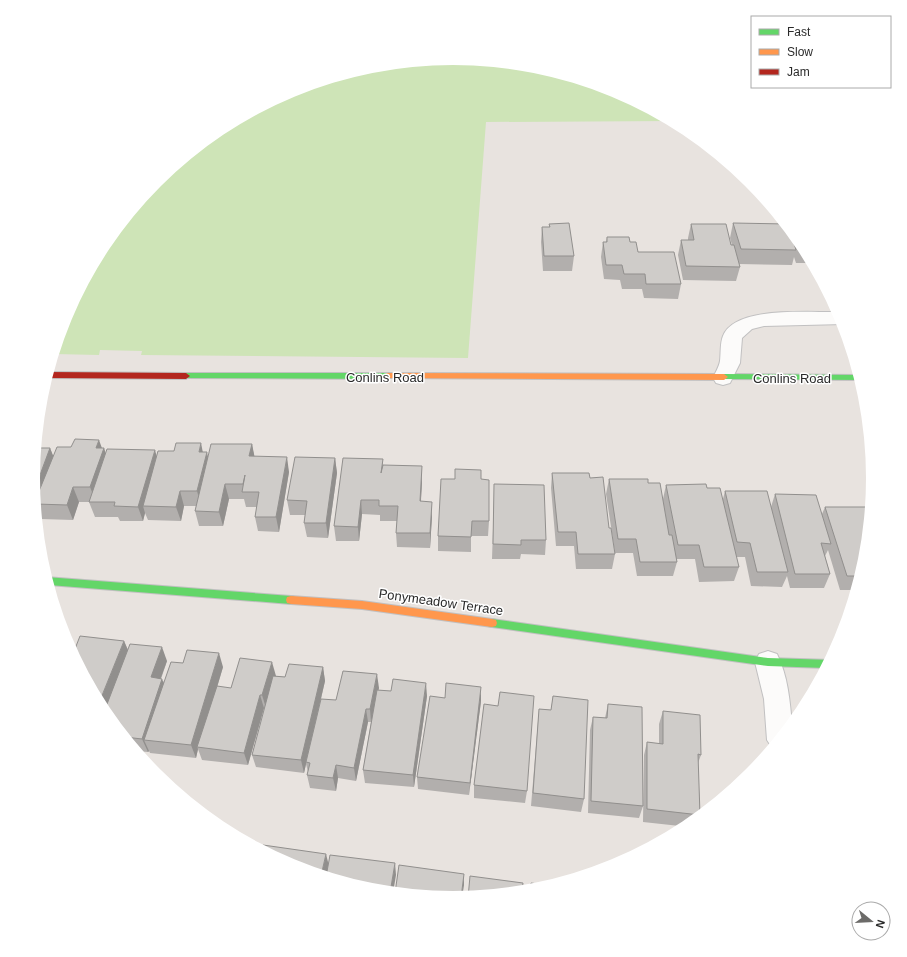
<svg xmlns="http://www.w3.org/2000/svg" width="907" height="957" font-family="Arial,sans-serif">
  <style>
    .green { fill: #cee4b7 }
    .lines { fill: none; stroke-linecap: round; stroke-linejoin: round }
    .street-casing { stroke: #c1c0c1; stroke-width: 2 }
    .fast-casing { stroke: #c1c0c1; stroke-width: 2 }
    .slow-casing { stroke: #c1c0c1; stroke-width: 2 }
    .jam-casing { stroke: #c1c0c1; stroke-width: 2 }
    .street { fill: #fcfbfa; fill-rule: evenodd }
    .fast { fill: #63d668; fill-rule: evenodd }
    .slow { fill: #ff974d; fill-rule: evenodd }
    .jam { fill: #b3261e; fill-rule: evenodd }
    .wall { fill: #b2afad }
    .shaded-wall { fill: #918f8d }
    .building { fill: #cfccc9; stroke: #918f8d }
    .labels { text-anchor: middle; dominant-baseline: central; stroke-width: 3; stroke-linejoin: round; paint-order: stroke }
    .street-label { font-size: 13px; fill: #2a2a2a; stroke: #fff }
  </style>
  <rect width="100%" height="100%" fill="#e8e3df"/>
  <path class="green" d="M454,58l82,8 79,24 58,31 -187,1 -18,236 -327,-3 1,-4 -42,-1 -1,5 -45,-1 11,-37 39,-72 52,-64 64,-52 73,-39 79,-24z"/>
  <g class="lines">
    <defs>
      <g id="street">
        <path d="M839,312l5,12 -80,2 -12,3 -10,9 -2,25 -10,20 -7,2 -7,-2 -3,-5c2,-5 6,-11 7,-17 1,-8 0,-18 3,-25 12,-31 88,-23 116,-24z"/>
        <path d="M768,651l9,3c11,22 13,48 15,71l-19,24 -6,-9 -3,-41 -9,-37 4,-8z"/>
      </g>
      <g id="fast">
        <path d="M186,373h201l4,3 -4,3 -204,-1 -1,-2 1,-2z"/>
        <path d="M724,374l135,1 2,5 -140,-1 -1,-2z"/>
        <path d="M46,577l245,19 4,1 1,3 -1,3 -4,1 -242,-19z"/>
        <path d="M492,619l276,39 63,2 -5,8 -58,-2 -276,-39 -4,-1 -1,-3 1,-3z"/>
      </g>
      <g id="slow">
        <path d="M387,373l337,1 4,3 -4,3 -340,-2 -1,-2z"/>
        <path d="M291,596l71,5 130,18 4,1 1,3 -1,3 -4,1 -130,-18 -71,-5 -4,-1 -1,-3 1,-3z"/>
      </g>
      <path id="jam" d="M48,372l138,1 4,3 -4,3 -138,-1 -1,-1z"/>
    </defs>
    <use href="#street" class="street-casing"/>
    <use href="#fast" class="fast-casing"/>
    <use href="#slow" class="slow-casing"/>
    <use href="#jam" class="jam-casing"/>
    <use href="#street" class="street"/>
    <use href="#fast" class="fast"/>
    <use href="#slow" class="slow"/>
    <use href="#jam" class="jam"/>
  </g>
  <g class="wall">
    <path d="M733,223l57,7v-1l13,16 10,18h-17l-2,-6 -2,8 -53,-1 1,3 -4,14 -53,-1 -5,-25 3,-15h7v-2l3,-14 41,21 -2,-7z"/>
    <path d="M549,224l25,32 -2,15h-29l-2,-29 1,-15h7z"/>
    <path d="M607,237l23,5 8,10 43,32 -3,15 -34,-1 -2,-9h-20l-2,-9 -16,-1 -3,-22 2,-15h3z"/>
    <path d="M252,444l2,12 35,16 -10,60 -21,-1 -3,-14 2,-10h-11l-2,-8h-15l-6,27h-24l-4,-15 1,-5h-12l-3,15 -33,-1 -3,-7 -2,8h-23l-2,-4h-23l-6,-15h-10l-6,18 -32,-1 -3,-5 -1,3 -4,-39 17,-30 3,8 51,-8 1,5 52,4 46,-5 5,5z"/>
    <path d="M335,458l2,15 -9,65 -21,-1 -3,-14 1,-8h-15l-3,-15z"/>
    <path d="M383,459v6l39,16 -1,20 11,15 -2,32 -33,-1 -1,-14 1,-12h-17v-6l-18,-1 -3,27h-23l-2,-15z"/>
    <path d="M552,473l38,5 19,50 6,26 -3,15h-36l-2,-23h-18l-5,-58z"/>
    <path d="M481,479l8,42 -1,15h-17v16l-33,-1v-15z"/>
    <path d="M609,479l39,4 15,16 3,-14 41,3 16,11 2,-8 46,16 4,-13 47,20 3,-7 45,6 1,-2 -5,50 -9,29h-17l-12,-40 -3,6 5,18 -6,14h-34l-3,-12 -5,11 -31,-1 -6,-29h-9l3,10 -5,14 -35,1 -4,-23h-19l1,3 -4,14h-36l-4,-23h-18l-9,-59z"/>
    <path d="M494,499l52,41 -1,15 -24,-1 -1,5h-28z"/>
    <path d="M124,641l4,9 39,11 -6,18 3,3 59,-15 -9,31 17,-10 45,-12 9,1 38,-10 2,14 -6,27 17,-8 43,-12 -1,2 49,6 -13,91 -49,-4 -2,-13 8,-48h-3l-12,59 -18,-3 -2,13 -26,-3 -3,-13 1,-3 -2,-8 -2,9 -48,-6 -4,-12 13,-47h-1l-16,57 -46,-5 -4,-11 -2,9 -46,-5 -1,-2 -1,1 -12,-1 -32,-39z"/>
    <path d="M553,696l31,103 -3,13 -50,-6 8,-97 12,1z"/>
    <path d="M481,701l-12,94 -51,-6 -1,-12z"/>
    <path d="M608,704l35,102 -4,12 -51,-5 2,-83 3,-13 12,1z"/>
    <path d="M498,706l29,85 -2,12 -51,-5v-13z"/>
    <path d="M663,711l38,44 -3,8 2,52 -2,4 -9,8 -46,-5 1,-67 3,-13 12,2v-20z"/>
  </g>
  <g class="shaded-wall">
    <path d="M99,440l4,11 1,-3 5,15 -13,39 -6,-15 6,-39z"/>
    <path d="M201,443l3,15 -5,-6z"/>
    <path d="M252,444l3,15 -6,-3z"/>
    <path d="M50,448l6,15 -20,41 -2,-13z"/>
    <path d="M155,450l4,15 -16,41 2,7 -2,8 -5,-14z"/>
    <path d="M207,452l3,15 -9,39 -4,-15z"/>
    <path d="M287,457l2,15 -10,60 -3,-15z"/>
    <path d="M335,458l2,15 -9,65 -2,-15z"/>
    <path d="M422,466v15l-2,35v-15z"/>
    <path d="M225,484l4,15 -6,27 -4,-14z"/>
    <path d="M73,487l6,15 -6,18 -6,-15z"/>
    <path d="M180,491l4,15 -3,15 -5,-14z"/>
    <path d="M361,500l1,14 -3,27 -1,-14z"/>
    <path d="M432,502v14l-2,32v-15z"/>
    <path d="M36,509l2,5 -1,3z"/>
    <path d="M124,641l6,14 -24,60 -2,-3 -5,-9z"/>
    <path d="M162,647l5,14 -11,30 -5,-14z"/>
    <path d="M219,653l4,14 -24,80h-2l1,2 -2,9 -5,-13z"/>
    <path d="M272,662l4,14 -10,32 -4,-13z"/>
    <path d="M323,667l2,14 -19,81v2l-2,9 -3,-13z"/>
    <path d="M377,674l2,14 -8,34 -1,-13z"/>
    <path d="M162,679l5,13 -23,48 5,11 -1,1 -6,-13z"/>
    <path d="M426,683l1,13 -13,91 -1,-12z"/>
    <path d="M481,687v14l-12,94 1,-12z"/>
    <path d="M260,695l4,13 -16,57 -4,-12z"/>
    <path d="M366,709l2,13 -12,59 -2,-13z"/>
    <path d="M336,765l2,13 -2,13 -3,-13z"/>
    <path d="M326,854l3,12 -3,11 -5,-1z"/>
    <path d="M395,863l1,12 -3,18h-3z"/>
    <path d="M464,874v11l-2,13h-1z"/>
  </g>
  <g class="building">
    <path d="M569,223l5,33h-30l-2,-29h8l-1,-3z"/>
    <path d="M733,223l53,1 3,3 7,23 -55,-1z"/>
    <path d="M691,224h35l5,21h3l6,22 -54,-1 -5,-26h13z"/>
    <path d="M607,237h22l1,5h6l2,10h36l7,32h-35l-1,-10h-21l-2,-9h-16l-3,-23h4z"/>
    <path d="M797,237l6,8 2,3h-4z"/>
    <path d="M75,439l24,1 -3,8h8l-14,39h-17l-6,18 -31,-1 -1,-3 22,-54h14z"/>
    <path d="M176,443h25l-2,9h8l-10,39h-17l-4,16 -33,-1 15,-55h16z"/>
    <path d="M211,444h41l-3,12 38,1 -11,60h-21l4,-25h-17l3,-17 -2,9h-18l-6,28 -24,-1z"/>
    <path d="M36,448h14l-16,43 -1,-13z"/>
    <path d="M107,449l48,1 -17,57 -24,-1 1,-4h-26z"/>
    <path d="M295,457l40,1 -9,65h-22l3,-22 -20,-1z"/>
    <path d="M343,458l40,1 -2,14 2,-8 39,1 -2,35 12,1 -2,31h-34l2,-27h-19v-6h-18l-3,27 -24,-1z"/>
    <path d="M455,469l26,1v9l8,1v41h-17l-1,16 -33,-1 3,-57h14z"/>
    <path d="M552,473h37l1,5 13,-1 6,51h2l4,26h-37l-2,-22h-18z"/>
    <path d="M609,479h39v4h12l9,52h3l5,27h-37l-4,-23h-18z"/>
    <path d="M494,484l50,1 2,55h-25v5l-28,-1z"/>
    <path d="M706,484l1,4h13l19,79h-35l-5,-22h-21l-12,-60z"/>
    <path d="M725,491h42l21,81h-31l-7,-29 -13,-1z"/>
    <path d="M775,494l41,1 15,49 -10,-1 9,31h-35z"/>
    <path d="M825,507h43l2,7 -4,47 -5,15h-14z"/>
    <path d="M80,636l44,5 -25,62 -26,-49z"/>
    <path d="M130,644l32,3 -11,30 11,2 -20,60 -17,-2 -21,-25z"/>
    <path d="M187,650l32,3 -28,92 -47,-5 27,-78 12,1z"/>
    <path d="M240,658l32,4 -10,33h-2l-16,58 -47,-6 20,-61 14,2z"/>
    <path d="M289,664l34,3 -22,93 -49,-5 21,-79 12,1z"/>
    <path d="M343,671l34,3 -7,35h-4l-12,59 -18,-3 -3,13 -26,-3 3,-12 -4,-1 15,-63 15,1z"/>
    <path d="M393,679l33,4 -13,92 -50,-5 14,-80 14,1z"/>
    <path d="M446,683l35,4 -11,96 -53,-6 13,-81 15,2z"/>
    <path d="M500,692l34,4 -7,95 -53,-6 10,-81 14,2z"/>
    <path d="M553,696l35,4 -4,99 -51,-6 6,-84 12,1z"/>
    <path d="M608,704l34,3 1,99 -52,-5 2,-84 14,1z"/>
    <path d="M663,711l37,4 1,40 -3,-1 2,61 -53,-6v-67l16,2z"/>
    <path d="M245,841l6,1 -1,2z"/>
    <path d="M263,845l63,9 -5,22 -29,-9 -31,-17z"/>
    <path d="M330,855l65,8 -5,30 -19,-2 -45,-14z"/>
    <path d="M399,865l65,9 -3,24 -8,1 -58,-6z"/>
    <path d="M470,876l53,7 -1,9 -54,6z"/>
    <path d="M531,883l21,3 -17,5h-5z"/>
  </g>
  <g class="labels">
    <g class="street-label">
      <text x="385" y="377">Conlins Road</text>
      <text x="792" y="378">Conlins Road</text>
      <text transform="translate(441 602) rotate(8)">Ponymeadow Terrace</text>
    </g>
  </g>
  <path d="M0 0H907V957H0ZM40 478a413 413 0 1 1 826 0a413 413 0 1 1-826 0Z" fill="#fff" fill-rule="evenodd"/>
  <rect x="751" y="16" width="140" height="72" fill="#ffffff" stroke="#aaaaaa"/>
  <rect x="759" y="29" width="20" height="6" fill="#63d668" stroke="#aaaaaa"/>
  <text x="787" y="36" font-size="12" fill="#2a2a2a">Fast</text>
  <rect x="759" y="49" width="20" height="6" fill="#ff974d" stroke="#aaaaaa"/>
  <text x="787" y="56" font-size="12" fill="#2a2a2a">Slow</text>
  <rect x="759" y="69" width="20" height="6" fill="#b3261e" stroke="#aaaaaa"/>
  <text x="787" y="76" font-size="12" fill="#2a2a2a">Jam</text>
  <g transform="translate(871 921) rotate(108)"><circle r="19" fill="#ffffff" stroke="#aaaaaa"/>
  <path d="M0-3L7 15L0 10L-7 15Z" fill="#6c6b69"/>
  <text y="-6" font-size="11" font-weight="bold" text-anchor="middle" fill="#2a2a2a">N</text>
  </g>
</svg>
